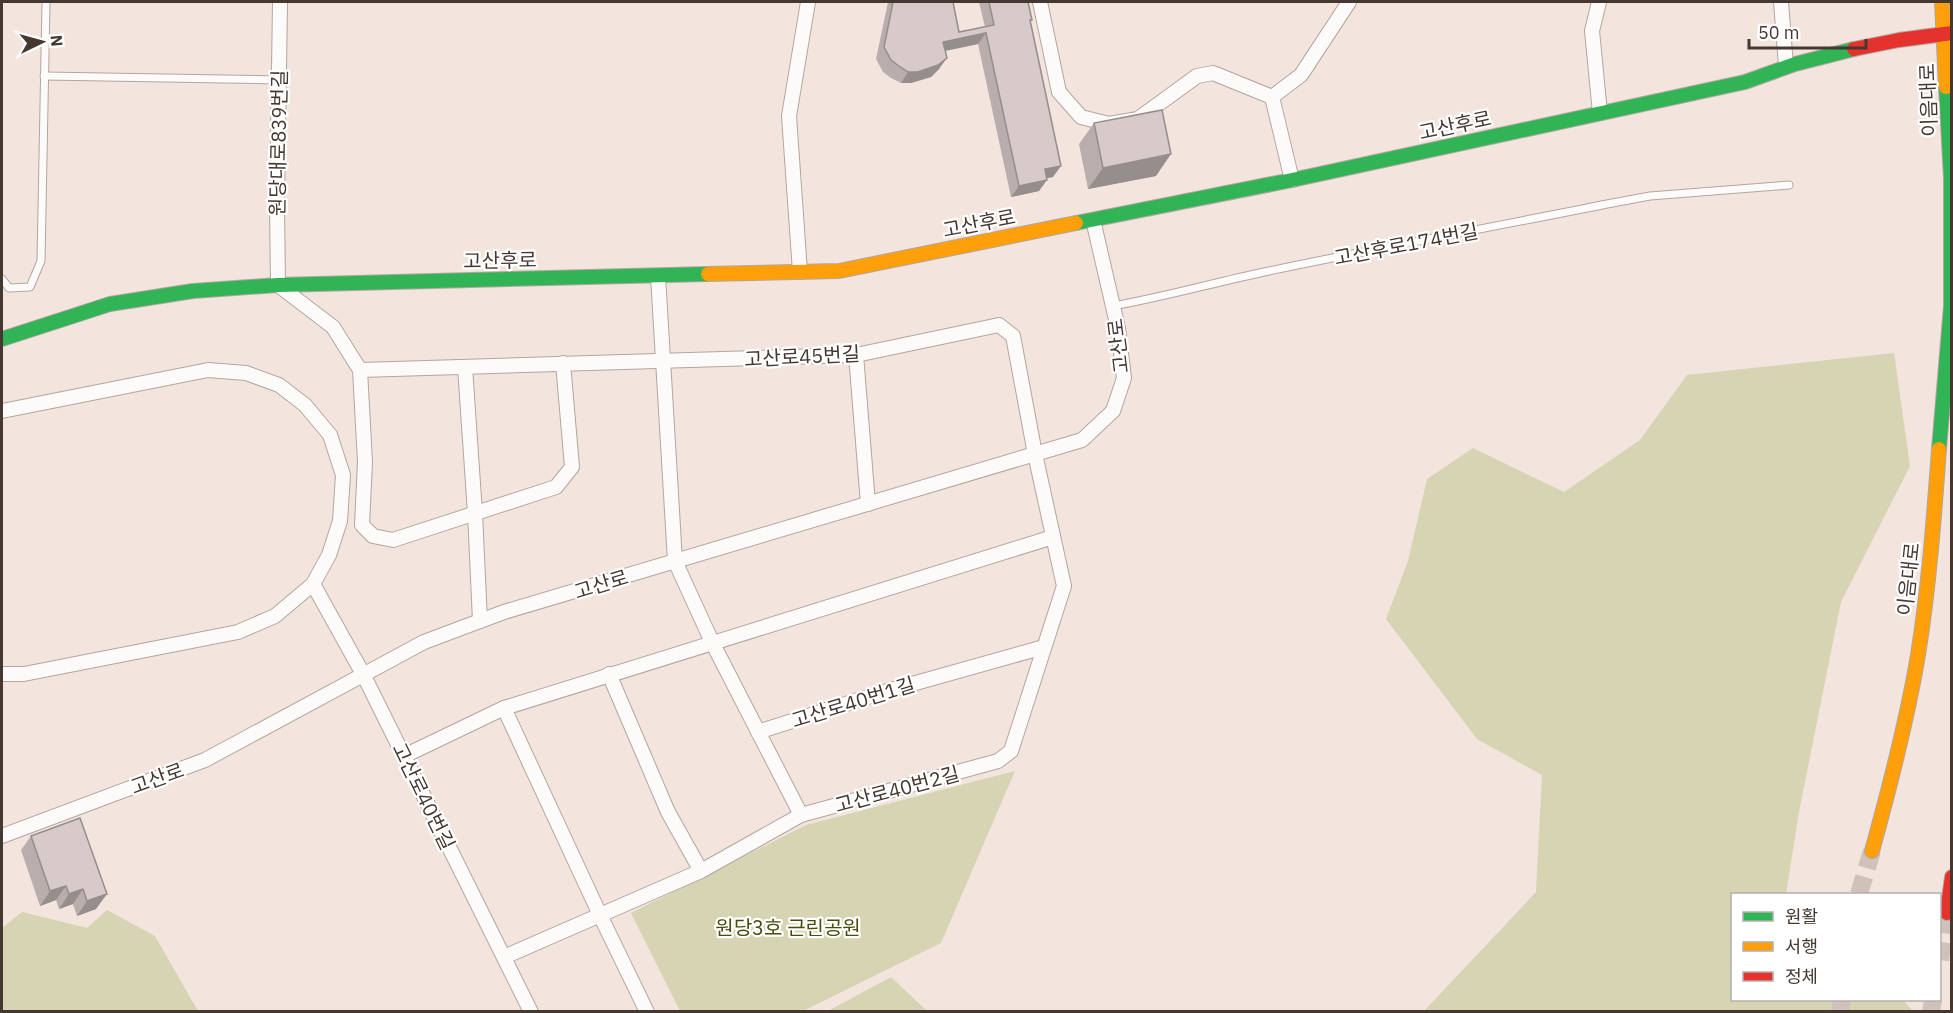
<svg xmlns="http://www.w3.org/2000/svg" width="1953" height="1013" font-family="'IBM Plex Sans','Noto Sans KR',sans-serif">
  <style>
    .green { fill: #d6d4b2 }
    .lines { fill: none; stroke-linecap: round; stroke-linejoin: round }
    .secondary-tunnel { stroke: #d0c2bb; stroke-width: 18; stroke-dasharray: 18 9; stroke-linecap: butt }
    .lane-casing { stroke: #b2a6a0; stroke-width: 9 }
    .street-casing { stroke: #b2a6a0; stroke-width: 16 }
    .fast-casing { stroke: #b2a6a0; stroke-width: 16 }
    .slow-casing { stroke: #b2a6a0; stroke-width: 16 }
    .jam-casing { stroke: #b2a6a0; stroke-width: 16 }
    .lane { stroke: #fdfbfa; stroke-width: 7 }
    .street { stroke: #fdfbfa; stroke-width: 14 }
    .fast { stroke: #30b455; stroke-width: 14 }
    .slow { stroke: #ff9f0a; stroke-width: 14 }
    .jam { stroke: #e5322d; stroke-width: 14 }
    .wall { fill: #b9aead }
    .shaded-wall { fill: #968d8d }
    .building { fill: #d7cac9; stroke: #968d8d; stroke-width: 1.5 }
    .labels { text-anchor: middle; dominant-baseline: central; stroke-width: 4.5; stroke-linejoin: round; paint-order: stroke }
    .street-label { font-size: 20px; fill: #453831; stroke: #fff }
    .park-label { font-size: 20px; fill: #484d0c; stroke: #fff }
  </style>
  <rect width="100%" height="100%" fill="#f3e5dd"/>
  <g class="green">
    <path d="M1894,353l16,113 -69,136 -42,210 -13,82h-54v106h171l10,11h-489l112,-119 6,-117 -65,-36 -91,-120 22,-58 19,-82 46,-31 91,44 76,-52 47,-65z"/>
    <path d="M1015,771l-74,172 -138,68h-123l-49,-98 175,-88z"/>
    <path d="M107,910l48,26 43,75h-196v-83l20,-16 65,16z"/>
    <path d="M891,977l36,34h-99z"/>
  </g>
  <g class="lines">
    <g class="secondary-tunnel">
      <path d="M1859,894l13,-43"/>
      <path d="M1940,960l7,-47"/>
      <path d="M1840,1012l2,-12"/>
      <path d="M1931,1012l2,-12"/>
    </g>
    <defs>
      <g id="lane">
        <path d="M44,76l235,4"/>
        <path d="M2,279l7,9 21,-1 11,-26 5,-259"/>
        <path d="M1113,306c51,-9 100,-23 151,-34 114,-24 229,-45 343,-68l43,-8 139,-11"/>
      </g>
      <g id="street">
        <path d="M280,2l-3,203 1,80 55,42 27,43 5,92 -3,63 11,11 20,4 163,-53 16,-20 -9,-104"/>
        <path d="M1040,2l19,90 22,25 28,7 29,-5 59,-43 16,-3 59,24"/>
        <path d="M1599,2l-7,29 8,82"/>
        <path d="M1781,2l5,64"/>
        <path d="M1292,180l-20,-83 29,-22 48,-73"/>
        <path d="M800,272l-11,-156 19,-114"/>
        <path d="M658,276l17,285 37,81 89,173"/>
        <path d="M856,355l12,149"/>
        <path d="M465,367l10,146 5,108"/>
        <path d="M360,370l496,-15 143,-30 14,11 22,118 29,132 -53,165 -13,10 -197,54 -100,56 -197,86"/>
        <path d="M2,411l206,-41 38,3 33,12 26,20 25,30 13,40 -3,46 -11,34 -16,29 -38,32 -37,16 -214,42h-22"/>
        <path d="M313,584l50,90 168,338"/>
        <path d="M609,674l59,138 33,59"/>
        <path d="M504,708l96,207 47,97"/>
        <path d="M758,732l122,-39 164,-46"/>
        <path d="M404,756l100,-48 549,-171"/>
        <path d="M2,836l203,-76 219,-118 80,-30 578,-172 31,-29 11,-33 -6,-50 -25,-108"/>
      </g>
      <g id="fast">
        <path d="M1076,223l216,-43 453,-98 50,-18 59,-15"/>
        <path d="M2,339l108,-35 83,-13 85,-6 430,-11"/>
        <path d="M1939,449l12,-143v-128l-5,-91"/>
      </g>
      <g id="slow">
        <path d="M1942,2l4,85"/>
        <path d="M708,274l131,-3 237,-48"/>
        <path d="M1872,851c18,-65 35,-130 46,-196 11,-69 16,-137 21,-206"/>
      </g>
      <g id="jam">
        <path d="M1854,49l45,-9 53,-7"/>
        <path d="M1947,913l5,-36"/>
      </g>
    </defs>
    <use href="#lane" class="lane-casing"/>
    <use href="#street" class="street-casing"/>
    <use href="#fast" class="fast-casing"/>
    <use href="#slow" class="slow-casing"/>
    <use href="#jam" class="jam-casing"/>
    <use href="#lane" class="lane"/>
    <use href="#street" class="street"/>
    <use href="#fast" class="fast"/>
    <use href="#slow" class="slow"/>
    <use href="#jam" class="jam"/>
  </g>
  <g class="wall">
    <path d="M888,2h65l6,30 26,-5 -6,-25h49l4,18 -2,2 23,155 -6,1 -8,13 -28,6 -33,-153 -33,7 -6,18 -8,8 -20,6h-10l-10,-5 -8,-6 -7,-13z"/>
    <path d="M1094,123l62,53 -68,13 -9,-45z"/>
    <path d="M80,818l16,91 -19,7 -4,-12 -14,5 -3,-9 -16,6 -19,-56 10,-14z"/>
  </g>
  <g class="shaded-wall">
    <path d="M986,33l-8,11 -43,9 8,-11z"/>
    <path d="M947,58l-8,11 -8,8 -20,6h-10l7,-11z"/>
    <path d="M1171,154l-15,22 -68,13 15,-21z"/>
    <path d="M1061,166l-8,11 -16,3 8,-11z"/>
    <path d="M1047,180l-8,11 -28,6 8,-11z"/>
    <path d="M66,886l-10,14 -16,6 10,-15z"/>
    <path d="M83,889l-10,15 -14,5 10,-15z"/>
    <path d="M107,894l-11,15 -19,7 10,-15z"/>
  </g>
  <g class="building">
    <path d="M893,2h60l6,30 35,-7 -5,-23h39l4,18h-2l31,146 -16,3 2,11 -28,6 -33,-153 -43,9 4,16 -9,7 -20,7h-10l-9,-6 -8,-6 -7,-13z"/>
    <path d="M1162,110l9,44 -68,14 -9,-45z"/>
    <path d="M80,818l27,76 -20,7 -4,-12 -14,5 -3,-8 -16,5 -19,-55z"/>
  </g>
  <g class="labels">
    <g class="street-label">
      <text transform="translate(1928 100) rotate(-92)">이음대로</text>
      <text transform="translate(1455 125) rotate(-12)">고산후로</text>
      <text transform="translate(278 143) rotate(-89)">원당대로839번길</text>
      <text transform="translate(979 223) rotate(-11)">고산후로</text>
      <text transform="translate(1406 244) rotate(-11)">고산후로174번길</text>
      <text transform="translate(500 260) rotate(-1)">고산후로</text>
      <text transform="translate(1118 346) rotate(-97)">고산로</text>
      <text transform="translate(802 356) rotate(-3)">고산로45번길</text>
      <text transform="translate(1908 579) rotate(-84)">이음대로</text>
      <text transform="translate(601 584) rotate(-17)">고산로</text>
      <text transform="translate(853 702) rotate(-17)">고산로40번1길</text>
      <text transform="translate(157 778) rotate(-20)">고산로</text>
      <text transform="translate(897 789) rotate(-15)">고산로40번2길</text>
      <text transform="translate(424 796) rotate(64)">고산로40번길</text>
    </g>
    <g class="park-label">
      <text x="788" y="927">원당3호 근린공원</text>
    </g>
  </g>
  <rect width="1953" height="1013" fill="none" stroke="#453831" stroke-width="6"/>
  <rect x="1731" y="893" width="210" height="108" fill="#ffffff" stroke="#b5afad" stroke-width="1.5"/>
  <rect x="1743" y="912" width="30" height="9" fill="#30b455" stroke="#b5afad" stroke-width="1.5"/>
  <text x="1785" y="923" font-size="18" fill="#453831">원활</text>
  <rect x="1743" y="942" width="30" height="9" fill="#ff9f0a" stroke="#b5afad" stroke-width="1.5"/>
  <text x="1785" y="953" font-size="18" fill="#453831">서행</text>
  <rect x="1743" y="972" width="30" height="9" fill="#e5322d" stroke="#b5afad" stroke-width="1.5"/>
  <text x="1785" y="983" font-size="18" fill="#453831">정체</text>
  <g transform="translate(42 42) rotate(85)" stroke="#ffffff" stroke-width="4.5" paint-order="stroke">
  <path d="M0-4.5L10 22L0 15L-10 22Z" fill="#453831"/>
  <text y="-9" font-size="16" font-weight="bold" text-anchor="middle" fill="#453831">N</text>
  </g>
  <path d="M1749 39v9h117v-9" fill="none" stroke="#453831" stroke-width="3"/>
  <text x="1758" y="39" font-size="18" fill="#453831" stroke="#ffffff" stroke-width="4.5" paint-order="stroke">50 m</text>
</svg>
